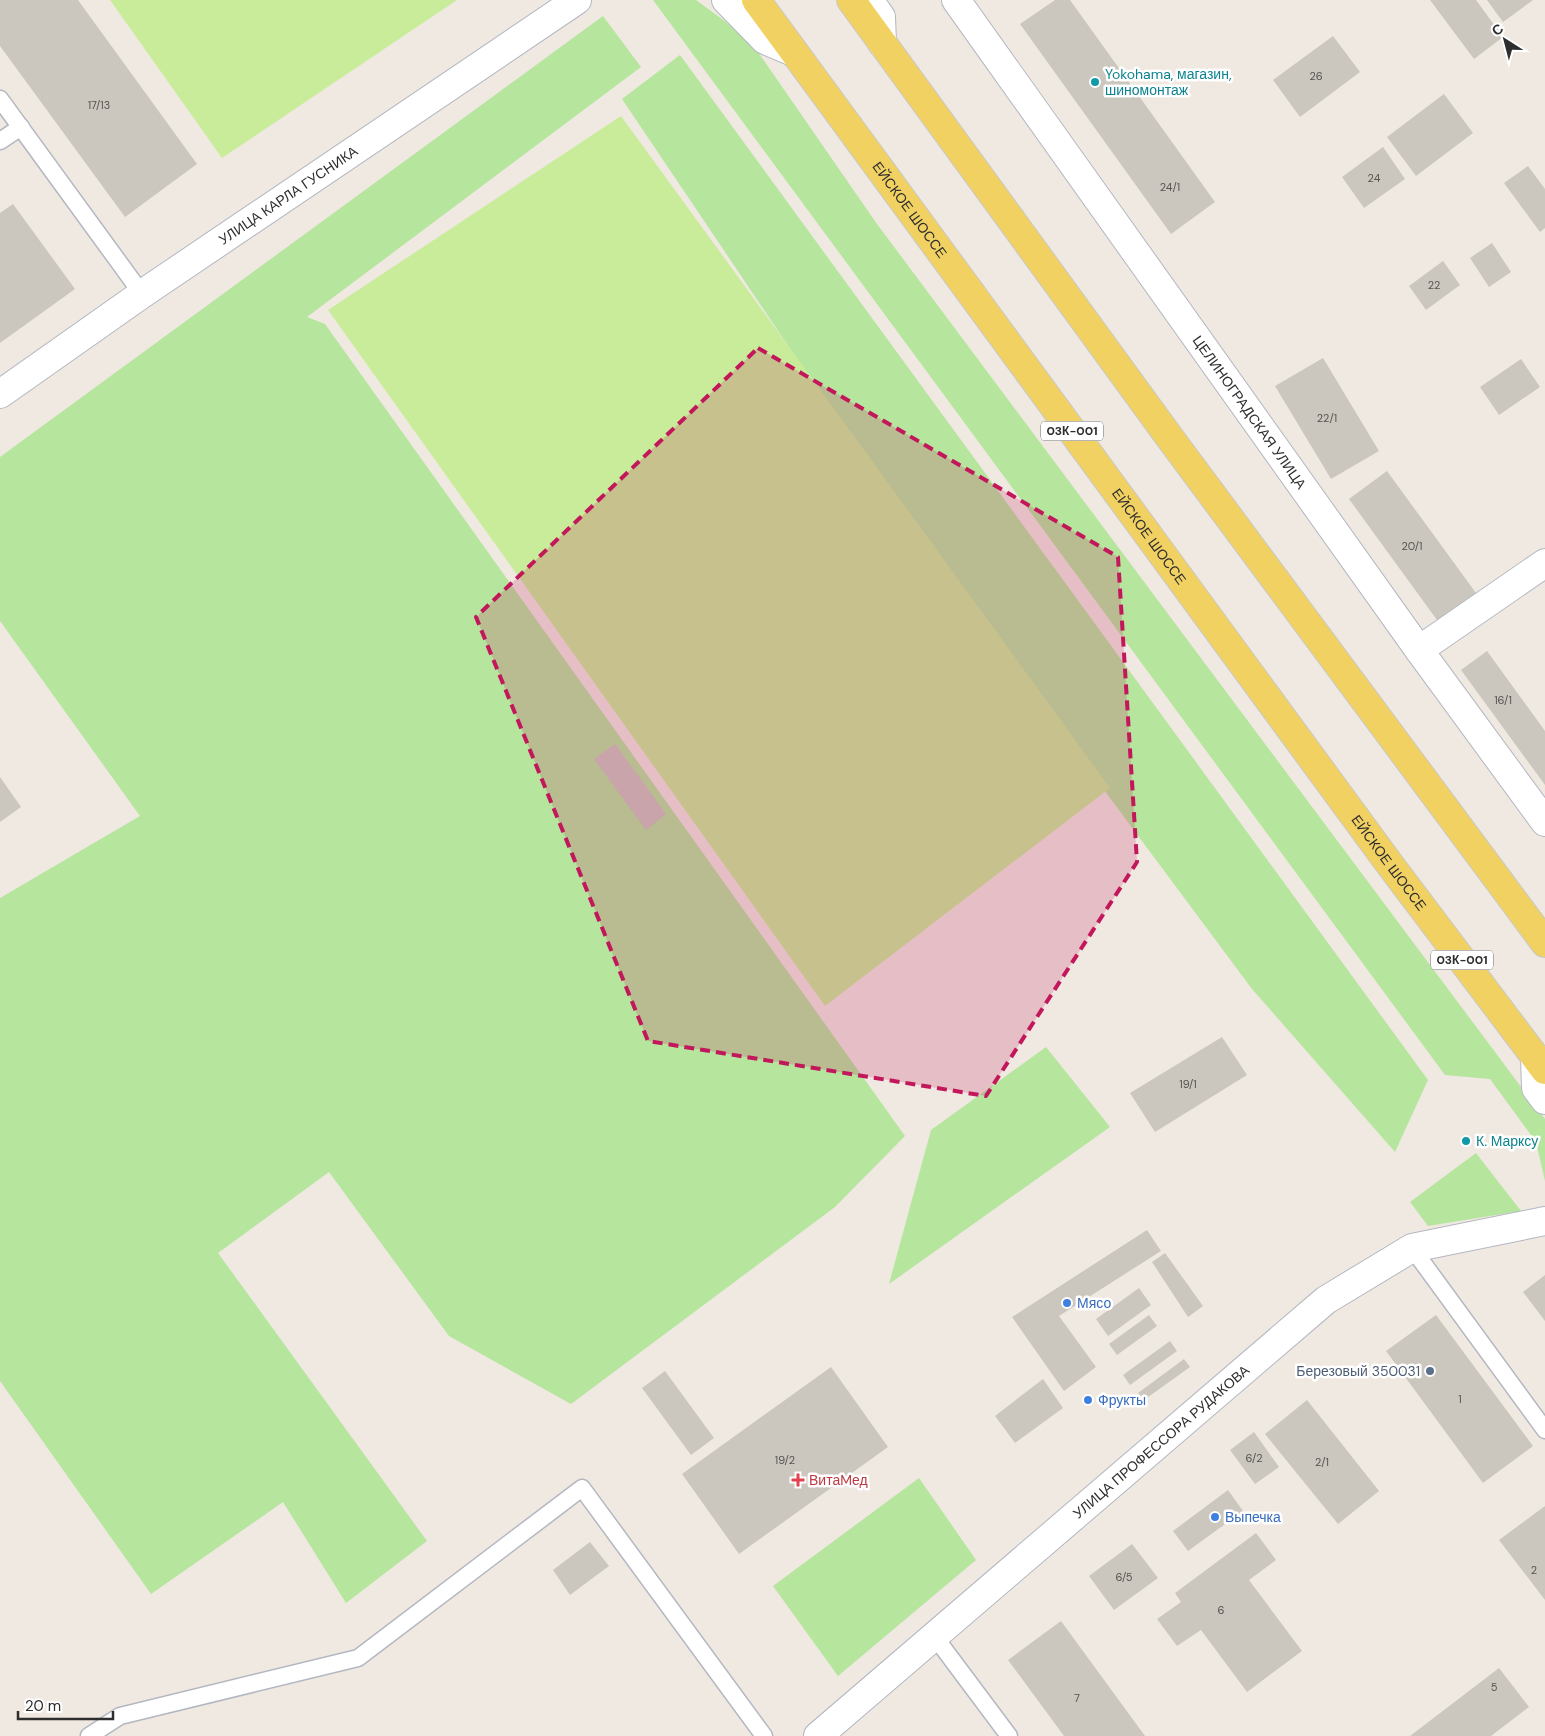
<svg xmlns="http://www.w3.org/2000/svg" width="1545" height="1736" font-family="'DM Sans',sans-serif">
  <style>
    .green { fill: #b6e59e }
    .pitch { fill: #c9ec9a }
    .building { fill: #cbc7bf }
    .lines { fill: none; stroke-linecap: round; stroke-linejoin: round }
    .service-casing { stroke: #b4b7c1; stroke-width: 19 }
    .minor-casing { stroke: #b4b7c1; stroke-width: 30 }
    .tertiary-casing { stroke: #b4b7c1; stroke-width: 30 }
    .primary-casing { stroke: #c9c9c9; stroke-width: 30 }
    .service { stroke: #fff; stroke-width: 16 }
    .minor { stroke: #fff; stroke-width: 28 }
    .tertiary { stroke: #fff; stroke-width: 28 }
    .primary { stroke: #f2d163; stroke-width: 28 }
    .marked { fill: #c2185b; fill-opacity: 0.2; stroke: #c2185b; stroke-width: 4; stroke-dasharray: 10 6; stroke-linejoin: round }
    .culture-dot { fill: #0f9aa8; stroke: #fff; stroke-width: 2 }
    .shop-dot { fill: #3f7fe0; stroke: #fff; stroke-width: 2 }
    .service-dot { fill: #5c6f8a; stroke: #fff; stroke-width: 2 }
    .health-dot { fill: #e0444e; stroke: #fff; stroke-width: 2 }
    .labels { text-anchor: middle; dominant-baseline: central; stroke-width: 5; stroke-linejoin: round; paint-order: stroke }
    .number-label { font-size: 11px; fill: #555452 }
    .shield { fill: #fff; stroke: #6d6d6d; stroke-width: 1 }
    .shield-label { font-size: 12px; font-weight: bold; fill: #2e2e2e }
    .culture-label { font-size: 14px; fill: #0d838f; stroke: #fff; text-anchor: start }
    .street-label { font-size: 14px; fill: #2e2e2e; stroke: #fff }
    .shop-label { font-size: 14px; fill: #366cbe; stroke: #fff; text-anchor: start }
    .service-label { font-size: 14px; fill: #4e5e75; stroke: #fff; text-anchor: end }
    .health-label { font-size: 14px; fill: #be3a42; stroke: #fff; text-anchor: start }
  </style>
  <rect width="100%" height="100%" fill="#efe9e1"/>
  <g class="green">
    <path d="M653,0h43l30,22 32,30 119,172 668,895v62l-9,-39 -46,-63 -45,-4z"/>
    <path d="M603,16l38,51 -334,250 18,7 580,812 -70,71 -264,197 -122,-68 -120,-164 -111,81 209,288 -81,62 -63,-101 -132,92 -151,-213v-483l140,-82 -140,-195v-164z"/>
    <path d="M680,55l748,1025 -33,72 -143,-163 -325,-437 -305,-453z"/>
    <path d="M1046,1047l64,80 -221,157 42,-154z"/>
    <path d="M1476,1153l45,58 -93,15 -18,-24z"/>
    <path d="M919,1478l57,82 -138,116 -65,-90z"/>
  </g>
  <g class="pitch">
    <path d="M110,0h347l-235,158z"/>
    <path d="M621,116l489,672 -285,218 -497,-696z"/>
  </g>
  <g class="building">
    <path d="M0,0h78l119,164 -72,53 -125,-171z"/>
    <path d="M1055,0h15l145,202 -44,32 -151,-210z"/>
    <path d="M1430,0h46l27,37 -29,22z"/>
    <path d="M1487,0h46l-30,22z"/>
    <path d="M1333,36l27,36 -60,45 -27,-37z"/>
    <path d="M1444,94l29,39 -57,43 -29,-39z"/>
    <path d="M1383,147l22,32 -41,29 -22,-31z"/>
    <path d="M1528,166l17,23v39l-5,4 -36,-49z"/>
    <path d="M13,204l62,85 -75,54v-130z"/>
    <path d="M1492,243l19,29 -22,15 -19,-29z"/>
    <path d="M1443,261l17,24 -34,25 -17,-24z"/>
    <path d="M1323,358l56,93 -48,28 -56,-93z"/>
    <path d="M1521,359l19,28 -41,28 -19,-28z"/>
    <path d="M1387,471l89,122 -39,27 -88,-121z"/>
    <path d="M1487,651l58,80v54l-84,-115z"/>
    <path d="M615,744l51,70 -20,16 -52,-71z"/>
    <path d="M0,777l21,30 -21,15z"/>
    <path d="M1222,1037l25,38 -92,57 -25,-39z"/>
    <path d="M1147,1230l14,21 -102,65 37,51 -32,24 -52,-74z"/>
    <path d="M1165,1253l38,53 -15,11 -36,-55z"/>
    <path d="M1545,1275v46l-22,-29z"/>
    <path d="M1139,1288l12,17 -43,31 -12,-17z"/>
    <path d="M1149,1315l8,11 -40,29 -8,-11z"/>
    <path d="M1436,1315l97,131 -50,37 -97,-132z"/>
    <path d="M1170,1341l7,10 -47,34 -7,-10z"/>
    <path d="M1184,1359l6,8 -46,33 -6,-7z"/>
    <path d="M831,1367l57,80 -149,107 -57,-80z"/>
    <path d="M665,1371l49,67 -23,17 -49,-67z"/>
    <path d="M1043,1379l20,29 -48,35 -20,-27z"/>
    <path d="M1307,1400l72,91 -41,33 -73,-90z"/>
    <path d="M1254,1432l25,35 -24,17 -25,-34z"/>
    <path d="M1228,1490l15,21 -55,40 -15,-20z"/>
    <path d="M1545,1506v94l-46,-60z"/>
    <path d="M1256,1533l20,27 -27,20 53,71 -55,41 -46,-62 -24,16 -20,-27 24,-17 -6,-9z"/>
    <path d="M590,1542l19,24 -39,29 -17,-25z"/>
    <path d="M1132,1544l26,34 -44,32 -25,-34z"/>
    <path d="M1061,1621l84,115h-81l-56,-76z"/>
    <path d="M1499,1668l30,39 -38,29h-81z"/>
  </g>
  <g class="lines">
    <defs>
      <g id="service">
        <path d="M0,99l142,195"/>
        <path d="M0,141l21,-14"/>
        <path d="M1412,1248l133,182"/>
        <path d="M935,1637l74,99"/>
        <path d="M89,1736l31,-20 238,-58 224,-170 182,248"/>
      </g>
      <g id="minor">
        <path id="s1" d="M956,0l463,650 126,172"/>
        <path d="M1419,650l126,-87"/>
        <path d="M1535,1057l1,31 9,12"/>
        <path id="s2" d="M818,1736l508,-436 86,-52 133,-27"/>
      </g>
      <g id="tertiary">
        <path d="M726,0l39,40 28,12"/>
        <path d="M869,0l12,17 1,26"/>
        <path id="s3" d="M0,394l142,-100 435,-294"/>
      </g>
      <g id="primary">
        <path id="s4" d="M756,0l632,862 157,208"/>
        <path d="M851,0l319,438 375,505"/>
      </g>
    </defs>
    <use href="#service" class="service-casing"/>
    <use href="#minor" class="minor-casing"/>
    <use href="#tertiary" class="tertiary-casing"/>
    <use href="#primary" class="primary-casing"/>
    <use href="#service" class="service"/>
    <use href="#minor" class="minor"/>
    <use href="#tertiary" class="tertiary"/>
    <use href="#primary" class="primary"/>
  </g>
  <path class="marked" d="M758,348l360,209 19,305 -151,234 -338,-55 -172,-424z"/>
  <g class="culture-dot">
    <circle cx="1095" cy="82" r="5"/>
    <circle cx="1466" cy="1141" r="5"/>
  </g>
  <g class="shop-dot">
    <circle cx="1067" cy="1303" r="5"/>
    <circle cx="1088" cy="1400" r="5"/>
    <circle cx="1215" cy="1517" r="5"/>
  </g>
  <circle class="service-dot" cx="1430" cy="1371" r="5"/>
  <path class="health-dot" d="M795.5 1472.5h5v5h5v5h-5v5h-5v-5h-5v-5h5z"/>
  <g class="labels">
    <g class="number-label">
      <text x="1316" y="76">26</text>
      <text x="99" y="105">17/13</text>
      <text x="1374" y="178">24</text>
      <text x="1170" y="187">24/1</text>
      <text x="1434" y="285">22</text>
      <text x="1327" y="418">22/1</text>
      <text x="1412" y="546">20/1</text>
      <text x="1503" y="700">16/1</text>
      <text x="1188" y="1084">19/1</text>
      <text x="1460" y="1399">1</text>
      <text x="1254" y="1458">6/2</text>
      <text x="785" y="1460">19/2</text>
      <text x="1322" y="1462">2/1</text>
      <text x="1534" y="1570">2</text>
      <text x="1124" y="1577">6/5</text>
      <text x="1221" y="1610">6</text>
      <text x="1494" y="1687">5</text>
      <text x="1077" y="1698">7</text>
    </g>
    <g class="shield">
      <rect x="1041" y="421.5" width="62" height="19" rx="4"/>
      <rect x="1431" y="950.5" width="62" height="19" rx="4"/>
    </g>
    <g class="shield-label">
      <text x="1072" y="431">03К-001</text>
      <text x="1462" y="960">03К-001</text>
    </g>
    <g class="culture-label">
      <text x="1105" y="74">Yokohama, магазин,<tspan x="1105" dy="16">шиномонтаж</tspan></text>
      <text x="1476" y="1141">К. Марксу</text>
    </g>
    <g class="street-label">
      <text stroke="none"><textPath href="#s3" startOffset="350">УЛИЦА КАРЛА ГУСНИКА</textPath></text>
      <text stroke="none"><textPath href="#s4" startOffset="260">ЕЙСКОЕ ШОССЕ</textPath></text>
      <text stroke="none"><textPath href="#s1" startOffset="506">ЦЕЛИНОГРАДСКАЯ УЛИЦА</textPath></text>
      <text stroke="none"><textPath href="#s4" startOffset="665">ЕЙСКОЕ ШОССЕ</textPath></text>
      <text stroke="none"><textPath href="#s4" startOffset="1070">ЕЙСКОЕ ШОССЕ</textPath></text>
      <text stroke="none"><textPath href="#s2" startOffset="452">УЛИЦА ПРОФЕССОРА РУДАКОВА</textPath></text>
    </g>
    <g class="shop-label">
      <text x="1077" y="1303">Мясо</text>
      <text x="1098" y="1400">Фрукты</text>
      <text x="1225" y="1517">Выпечка</text>
    </g>
    <g class="service-label">
      <text x="1420" y="1371">Березовый 350031</text>
    </g>
    <g class="health-label">
      <text x="809" y="1480">ВитаMед</text>
    </g>
  </g>
  <g transform="translate(1505 40) rotate(324)" stroke="#ffffff" stroke-width="4" paint-order="stroke">
  <path d="M0-4L9 19L0 12L-9 19Z" fill="#2e2e2e"/>
  <text y="-8" font-size="14" font-weight="bold" text-anchor="middle" fill="#2e2e2e">С</text>
  </g>
  <path d="M18 1711v8h95v-8" fill="none" stroke="#2e2e2e" stroke-width="2.5"/>
  <text x="25" y="1711" font-size="15" fill="#2e2e2e" stroke="#ffffff" stroke-width="4" paint-order="stroke">20 m</text>
</svg>
